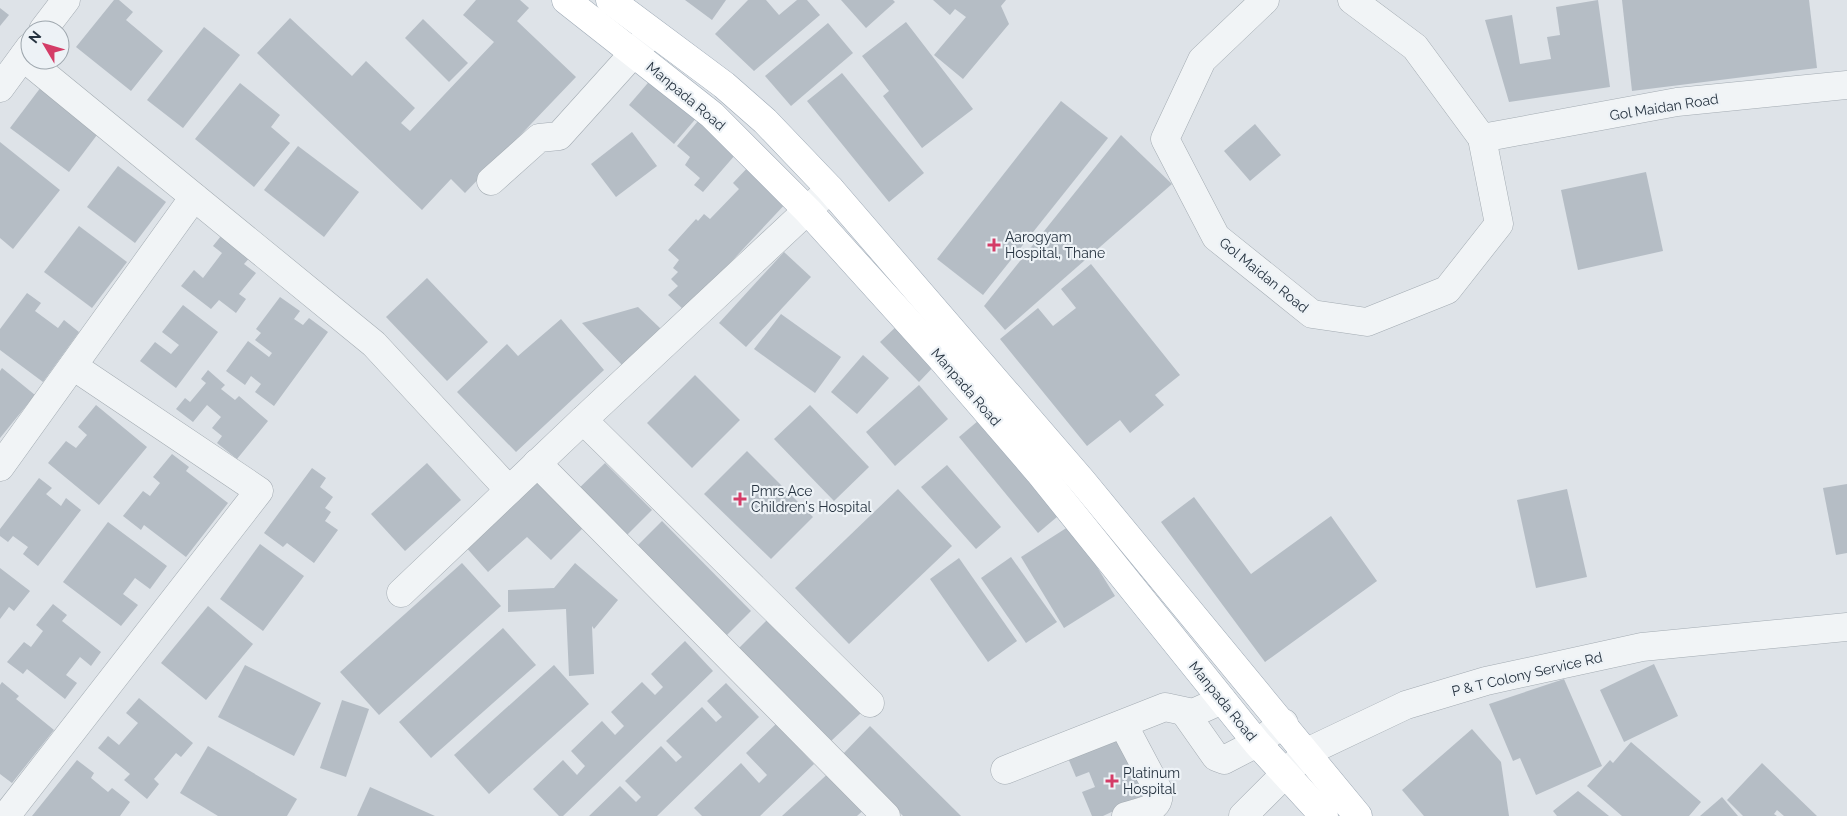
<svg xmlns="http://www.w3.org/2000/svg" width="1847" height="816" font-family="Raleway,sans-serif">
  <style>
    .building { fill: #b5bdc5 }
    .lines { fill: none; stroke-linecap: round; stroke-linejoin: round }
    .minor-casing { stroke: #a3abb2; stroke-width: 29 }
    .major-casing { stroke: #9da9b5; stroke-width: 29 }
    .minor { stroke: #f1f4f6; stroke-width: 28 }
    .major { stroke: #fff; stroke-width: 28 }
    .poi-dot { fill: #d43c67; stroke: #edf2f6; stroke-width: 2 }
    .labels { text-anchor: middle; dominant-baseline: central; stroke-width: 4.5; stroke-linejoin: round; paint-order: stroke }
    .street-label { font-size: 14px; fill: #263340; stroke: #edf2f6 }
    .poi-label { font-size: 14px; fill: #263340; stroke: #edf2f6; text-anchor: start }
  </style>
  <rect width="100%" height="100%" fill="#dee3e8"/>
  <g class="building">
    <path d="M114,0h5l14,12 -7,8 37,31 -32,40 -55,-44z"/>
    <path d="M476,0h44l9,8 -12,13 59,56 -111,116 -14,-14 -29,31 -165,-157 33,-35 62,58 14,-15 49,47 -14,15 9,8 84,-89 -31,-27z"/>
    <path d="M685,0h41l-14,20z"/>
    <path d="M748,0h18l13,15 18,-15h10l13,15 -66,56 -39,-37z"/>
    <path d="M841,0h52l2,2 -29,26z"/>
    <path d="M933,0h73l-5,6 8,18 -46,55 -29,-24 32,-38 -11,-8 -5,6z"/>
    <path d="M1598,0l12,87 -101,15 -24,-82 27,-5 8,49 31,-5 -4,-22 13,-2 -4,-28z"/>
    <path d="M1622,0h187l8,68 -185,23z"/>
    <path d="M0,8l9,7 -9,11z"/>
    <path d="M423,19l45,44 -19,19 -44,-44z"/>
    <path d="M906,22l67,87 -51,39 -39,-52 6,-5 -27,-35z"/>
    <path d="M828,23l25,30 -62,53 -26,-30z"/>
    <path d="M204,27l36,28 -57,73 -36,-28z"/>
    <path d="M842,73l82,100 -35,29 -82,-101z"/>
    <path d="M653,77l45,39 -24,28 -45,-39z"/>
    <path d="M240,83l40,32 -9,12 19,16 -36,44 -59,-48z"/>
    <path d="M41,87l59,44 -31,41 -59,-44z"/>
    <path d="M1061,101l47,37 -125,157 -46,-36z"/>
    <path d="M704,114l38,33 -39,45 -9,-7 6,-7 -15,-13 5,-8 -13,-11z"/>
    <path d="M1255,124l26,31 -31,26 -26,-30z"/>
    <path d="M632,132l25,34 -41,31 -25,-33z"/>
    <path d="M1121,135l51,49 -167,146 -21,-24z"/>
    <path d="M0,142l60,48 -47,59 -13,-11z"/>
    <path d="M298,146l61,46 -35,45 -60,-47z"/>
    <path d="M751,164l38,36 -104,111 -17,-16 10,-9 -7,-7 7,-7 -5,-4 6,-8 -11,-10 28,-31 2,2 6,-7 6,5 29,-30 -6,-6z"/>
    <path d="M118,166l48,36 -31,41 -48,-36z"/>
    <path d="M1646,172l17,79 -85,19 -17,-80z"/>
    <path d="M79,226l48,36 -35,46 -48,-36z"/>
    <path d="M225,231l28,23 -9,10 12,9 -17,21 7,5 -10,14 -17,-13 -8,9 -30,-23 13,-16 9,8 19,-25 -9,-7z"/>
    <path d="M784,252l27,25 -65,70 -27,-24z"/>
    <path d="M1091,264l89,111 -25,20 9,10 -34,28 -10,-13 -33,26 -87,-107 38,-31 15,18 23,-18 -15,-19z"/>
    <path d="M427,278l61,64 -41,39 -61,-64z"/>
    <path d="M27,293l14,10 -6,8 23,17 6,-8 15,12 -36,50 -43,-32v-21z"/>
    <path d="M280,297l20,14 -6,8 9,6 6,-7 19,14 -54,74 -19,-14 6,-8 -10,-8 -6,9 -19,-14 22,-30 21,16 3,-4 -17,-13 6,-7 -5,-4z"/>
    <path d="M183,305l35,27 -42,56 -36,-27 15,-19 16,12 8,-9 -17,-13z"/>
    <path d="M638,307l23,22 -38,37 -41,-43z"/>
    <path d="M781,314l60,43 -26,36 -61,-44z"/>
    <path d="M561,319l43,51 -88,82 -59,-60 50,-48 11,12z"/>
    <path d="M900,323l38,39 -19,20 -39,-40z"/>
    <path d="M863,355l26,23 -32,36 -26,-22z"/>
    <path d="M2,368l33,27 -35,43v-67z"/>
    <path d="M208,370l17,15 -4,4 14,11 4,-4 29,25 -31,38 -20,-16 5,-7 -10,-8 9,-11 -14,-12 -14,17 -17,-13 9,-11 5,4 16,-19 -5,-4z"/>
    <path d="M695,375l45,45 -48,48 -45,-45z"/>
    <path d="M919,385l29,34 -53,47 -29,-34z"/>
    <path d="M96,405l51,42 -48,58 -51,-42 18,-22 10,7 11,-13 -9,-8z"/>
    <path d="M810,405l59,62 -35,34 -60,-62z"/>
    <path d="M985,415l79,96 -26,22 -79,-96z"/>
    <path d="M747,451l66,66 -42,42 -67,-65z"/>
    <path d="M172,454l17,13 -3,4 42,32 -42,54 -42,-32 -3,5 -18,-14 20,-25 7,5 10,-13 -7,-6z"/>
    <path d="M427,463l34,37 -56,51 -34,-37z"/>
    <path d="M605,463l47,47 -34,34 -47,-48z"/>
    <path d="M947,465l54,62 -25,22 -55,-62z"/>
    <path d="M312,468l14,10 -6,9 13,10 -8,11 6,4 -6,9 13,9 -24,33 -27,-20 -4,4 -19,-14z"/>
    <path d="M39,478l13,10 -6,6 15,12 5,-8 15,12 -43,56 -15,-12 5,-7 -15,-11 -5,6 -8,-6v-7z"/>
    <path d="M537,478l48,48 -34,34 -24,-23 -39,35 -24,-27z"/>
    <path d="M1847,484v69l-11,2 -13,-67z"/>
    <path d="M898,489l54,57 -103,98 -54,-56z"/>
    <path d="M1567,489l20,88 -51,11 -19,-88z"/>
    <path d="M1194,497l57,77 80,-58 46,65 -112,81 -104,-140z"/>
    <path d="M662,521l89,90 -29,29 -89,-90z"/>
    <path d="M108,522l59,44 -17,23 -15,-11 -12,16 15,11 -17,21 -58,-44z"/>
    <path d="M1071,525l44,71 -51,32 -43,-71z"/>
    <path d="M260,544l44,32 -41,55 -43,-32z"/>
    <path d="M1011,557l46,65 -31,21 -45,-65z"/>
    <path d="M959,558l58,83 -29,21 -58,-83z"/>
    <path d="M462,563l39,43 -122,109 -39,-43z"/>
    <path d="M575,563l43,37 -24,29 -2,-3 2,48 -25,2 -3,-67 -58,3v-22l46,-2z"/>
    <path d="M0,568l30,23 -16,20 -5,-4 -9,12z"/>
    <path d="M53,604l14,11 -5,6 39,31 -10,14 -11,-9 -14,18 11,8 -12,16 -38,-30 -4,5 -16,-12 17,-20 7,5 12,-16 -7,-6z"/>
    <path d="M208,606l45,38 -47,56 -45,-37z"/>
    <path d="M769,618l93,94 -32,30 -92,-93z"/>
    <path d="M503,628l33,37 -105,93 -32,-36z"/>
    <path d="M685,641l28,30 -150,145h-4l-26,-27 30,-29 14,15 8,-9 -14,-15 31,-30 13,14 9,-9 -13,-14 31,-30 13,13 8,-8 -12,-13z"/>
    <path d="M1654,664l24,52 -54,26 -24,-52z"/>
    <path d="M245,665l76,38 -27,53 -76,-39z"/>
    <path d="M554,665l35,39 -100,90 -35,-39z"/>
    <path d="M1564,679l38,87 -66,29 -16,-37 -7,3 -24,-57z"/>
    <path d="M2,682l17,14 -3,3 38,31 -42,53 -12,-9v-89z"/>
    <path d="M726,683l33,34 -102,99h-68l31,-30 16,16 5,-5 -16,-16 36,-35 15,16 6,-5 -16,-16 36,-34 14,15 6,-5 -15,-16z"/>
    <path d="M139,698l54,45 -12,14 -5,-4 -22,26 5,5 -12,15 -23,-19 6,-6 -32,-26 10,-12 11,9 19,-22 -12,-10z"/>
    <path d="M342,700l27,9 -23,68 -26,-9z"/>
    <path d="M776,724l38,40 -54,52h-58l-8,-8 47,-45 18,20 8,-8 -21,-22z"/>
    <path d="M870,726l91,90h-58l-61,-61z"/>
    <path d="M1122,728l26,67 -45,21h-11l-10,-24 13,-5 -6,-15 -13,5 -11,-26z"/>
    <path d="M1472,729l29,33 8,54h-85l-22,-26z"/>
    <path d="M1631,742l70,60 -12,14h-67l-35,-30 23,-26 3,3z"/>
    <path d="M208,746l89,53 -10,17h-69l-38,-23z"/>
    <path d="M77,760l17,13 -3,5 17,14 4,-4 18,14 -10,14h-88z"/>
    <path d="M1762,763l55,53h-33l-7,-6 -3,4 3,2h-34l-16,-16z"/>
    <path d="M833,769l35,37 -11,10h-75z"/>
    <path d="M370,787l65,29h-78z"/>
    <path d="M1578,791l31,25h-52l-4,-5z"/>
    <path d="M1722,797l16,19h-38z"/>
  </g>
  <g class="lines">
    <defs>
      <g id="minor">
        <path d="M1265,0l-63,60 -37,79 51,98 96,77 55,8 80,-32 52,-66 -17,-86 -67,-91 -63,-47"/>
        <path d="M43,30l23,-30"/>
        <path d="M23,57l351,287 135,146"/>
        <path d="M0,88l30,-41"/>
        <path d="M1482,138l195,-36 170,-17"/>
        <path d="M491,181l48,-43 20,-2 91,-101"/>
        <path d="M830,189l-247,231 287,283"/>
        <path d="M537,463l349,353"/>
        <path d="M0,467l194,-270"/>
        <path d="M401,593l182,-173"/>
        <path d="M1185,713l31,44 8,3 33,-17 27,-20"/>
        <path d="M1123,724l35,66c4,20 -16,21 -32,26"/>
        <path d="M1005,770l160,-63 28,6 29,-13"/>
        <path d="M6,816l253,-325 -186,-125"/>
        <path d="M1243,816l64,-64 99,-47 80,-24 156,-34 205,-20"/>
      </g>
      <g id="major">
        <path d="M566,0l146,115 96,96 132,146 99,115 218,271 67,73"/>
        <path d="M610,0l114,85 41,36 65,68 252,292 276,335"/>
      </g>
    </defs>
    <use href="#minor" class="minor-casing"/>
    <use href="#major" class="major-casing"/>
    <use href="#minor" class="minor"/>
    <use href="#major" class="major"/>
  </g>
  <g class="poi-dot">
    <path d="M991.5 237.5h5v5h5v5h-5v5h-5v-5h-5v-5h5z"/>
    <path d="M737.5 491.5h5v5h5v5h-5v5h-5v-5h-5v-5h5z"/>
    <path d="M1109.5 773.5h5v5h5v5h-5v5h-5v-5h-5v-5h5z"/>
  </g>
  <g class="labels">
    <g class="street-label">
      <text transform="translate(686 96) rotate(40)">Manpada Road</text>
      <text transform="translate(1664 107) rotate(-9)">Gol Maidan Road</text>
      <text transform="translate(1264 275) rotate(39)">Gol Maidan Road</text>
      <text transform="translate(966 387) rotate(49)">Manpada Road</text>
      <text transform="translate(1527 674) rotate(-13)">P &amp; T Colony Service Rd</text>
      <text transform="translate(1223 701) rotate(51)">Manpada Road</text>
    </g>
    <g class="poi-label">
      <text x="1005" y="237">Aarogyam<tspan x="1005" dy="16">Hospital, Thane</tspan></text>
      <text x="751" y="491">Pmrs Ace<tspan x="751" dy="16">Children's Hospital</tspan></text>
      <text x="1123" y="773">Platinum<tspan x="1123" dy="16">Hospital</tspan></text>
    </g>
  </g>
  <g transform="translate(45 45) rotate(308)"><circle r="24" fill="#edf2f6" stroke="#9da6ad"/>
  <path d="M0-4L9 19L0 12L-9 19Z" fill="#d43c67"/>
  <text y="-8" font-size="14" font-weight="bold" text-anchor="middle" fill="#263340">N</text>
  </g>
</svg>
